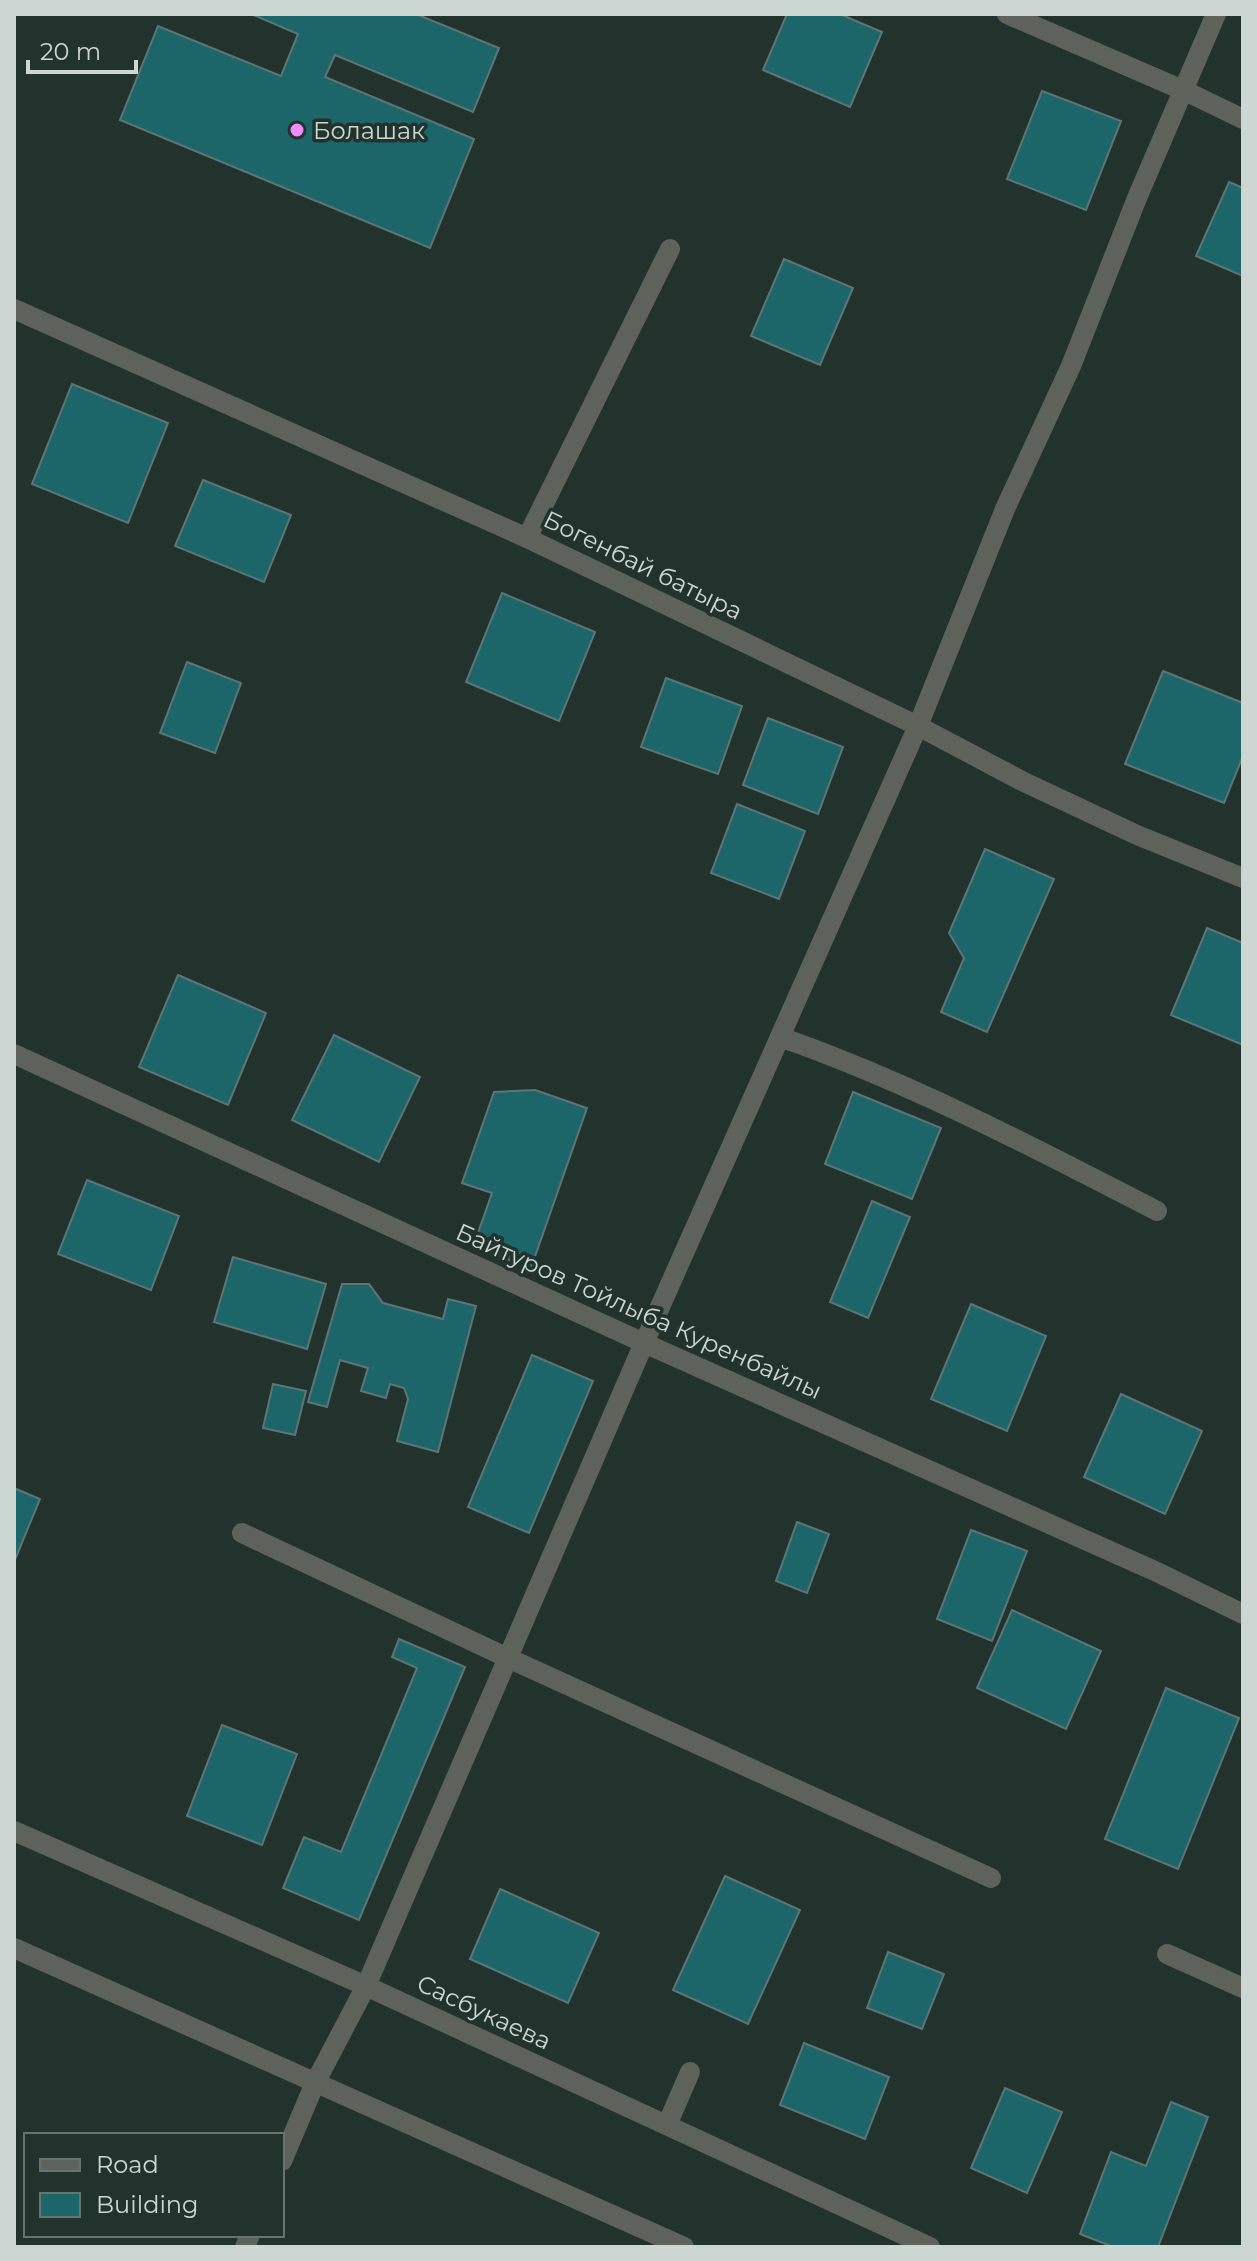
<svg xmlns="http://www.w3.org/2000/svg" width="1257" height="2261" font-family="Montserrat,sans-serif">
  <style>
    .building { fill: #1c666a; stroke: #5e7475; stroke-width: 2 }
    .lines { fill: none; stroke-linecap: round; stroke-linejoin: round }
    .minor { stroke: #5d625b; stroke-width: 20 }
    .poi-dot { fill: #ed8cfa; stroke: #21332c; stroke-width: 3 }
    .labels { text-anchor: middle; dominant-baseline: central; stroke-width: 7; stroke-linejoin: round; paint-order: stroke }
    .poi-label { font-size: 24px; fill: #ccd6d2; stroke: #21332c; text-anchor: start }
    .street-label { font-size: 24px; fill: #ccd6d2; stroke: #21332c }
  </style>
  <rect width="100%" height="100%" fill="#21332c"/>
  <g class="building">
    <path d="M251,14h165l83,34 -26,64 -138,-57 -10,22 149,62 -44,109 -310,-128 38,-94 123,50 17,-42z"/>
    <path d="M787,14h53l42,18 -32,75 -87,-37z"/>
    <path d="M1042,91l79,30 -35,89 -79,-31z"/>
    <path d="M1229,182l14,6v88l-47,-20z"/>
    <path d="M784,259l69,29 -33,77 -69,-29z"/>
    <path d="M72,384l96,39 -40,100 -96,-39z"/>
    <path d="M203,480l88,35 -27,67 -89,-36z"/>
    <path d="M502,593l93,39 -36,89 -93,-39z"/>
    <path d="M187,662l54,21 -26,70 -55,-20z"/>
    <path d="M1163,671l80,32v53l-19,47 -99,-39z"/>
    <path d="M666,678l76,28 -24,68 -77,-27z"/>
    <path d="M768,718l75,29 -25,67 -75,-29z"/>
    <path d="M737,804l68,27 -26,68 -68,-26z"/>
    <path d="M985,849l69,30 -67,153 -46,-20 23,-54 -15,-25z"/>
    <path d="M1207,928l36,15v102l-72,-30z"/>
    <path d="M178,975l88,38 -38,92 -89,-38z"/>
    <path d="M334,1035l86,42 -41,85 -87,-42z"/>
    <path d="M535,1090l52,18 -56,160 -58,-21 19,-54 -30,-10 32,-91z"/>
    <path d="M853,1092l88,36 -29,71 -87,-35z"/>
    <path d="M87,1180l92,36 -28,74 -93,-36z"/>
    <path d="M872,1201l38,16 -42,101 -38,-16z"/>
    <path d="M233,1257l93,27 -19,65 -93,-27z"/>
    <path d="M342,1284h27l14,19 60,16 5,-20 28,7 -38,146 -41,-11 11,-42 -4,-11 -14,-4 -4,14 -25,-7 7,-23 -28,-8 -13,47 -19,-5z"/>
    <path d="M971,1304l75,32 -39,95 -76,-32z"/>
    <path d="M532,1355l61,26 -64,152 -61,-26z"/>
    <path d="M273,1384l33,7 -11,44 -32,-7z"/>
    <path d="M1121,1394l81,37 -37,83 -81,-37z"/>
    <path d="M14,1488l26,11 -26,63z"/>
    <path d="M797,1522l32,12 -22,59 -31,-12z"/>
    <path d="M971,1530l56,21 -35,90 -55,-22z"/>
    <path d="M1012,1610l89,41 -35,78 -89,-41z"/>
    <path d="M399,1639l66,28 -106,253 -76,-32 21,-51 37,15 76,-184 -25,-11z"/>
    <path d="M1166,1688l73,30 -61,151 -73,-30z"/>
    <path d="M222,1725l75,29 -35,91 -75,-29z"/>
    <path d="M725,1876l75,34 -52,114 -75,-34z"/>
    <path d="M500,1889l99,44 -31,70 -98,-44z"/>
    <path d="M888,1952l56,22 -22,55 -55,-21z"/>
    <path d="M804,2043l85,34 -24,62 -85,-34z"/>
    <path d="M1005,2088l57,24 -35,81 -56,-25z"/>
    <path d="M1171,2102l37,15 -50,130h-45l-33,-13 31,-82 35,14z"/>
  </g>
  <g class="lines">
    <g class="minor">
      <path d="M1007,14l178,77 58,28"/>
      <path d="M14,309l513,229 391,188 106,56 113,53 106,43"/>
      <path d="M527,538l143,-289"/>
      <path d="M780,1037c129,45 255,111 377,174"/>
      <path d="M14,1054l630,289 513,229 86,42"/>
      <path d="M242,1533l266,125 483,220"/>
      <path d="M14,1831l352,155 564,261"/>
      <path d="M14,1948l670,299"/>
      <path d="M1167,1954l76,34"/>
      <path d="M667,2125l23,-53"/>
      <path d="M282,2161l33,-78 51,-97 278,-643 274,-617 87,-217 66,-143 66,-168 79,-184"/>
      <path d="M245,2247l5,-12"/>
    </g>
  </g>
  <circle class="poi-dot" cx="297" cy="130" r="8"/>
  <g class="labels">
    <g class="poi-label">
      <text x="313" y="130">Болашак</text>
    </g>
    <g class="street-label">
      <text transform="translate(643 565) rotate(26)">Богенбай батыра</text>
      <text transform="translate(639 1311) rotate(24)">Байтуров Тойлыба Куренбайлы</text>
      <text transform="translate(484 2012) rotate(25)">Сасбукаева</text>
    </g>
  </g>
  <rect width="1257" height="2261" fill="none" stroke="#ccd6d2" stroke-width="32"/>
  <rect x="24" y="2133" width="260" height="104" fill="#21332c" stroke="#65746e" stroke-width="2"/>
  <rect x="40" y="2159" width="40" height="12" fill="#5d625b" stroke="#65746e" stroke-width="2"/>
  <text x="96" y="2173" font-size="24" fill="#ccd6d2">Road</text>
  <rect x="40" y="2193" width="40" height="24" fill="#1c666a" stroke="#65746e" stroke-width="2"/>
  <text x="96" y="2213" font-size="24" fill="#ccd6d2">Building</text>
  <path d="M28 60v12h108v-12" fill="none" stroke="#ccd6d2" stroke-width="4"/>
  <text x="40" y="60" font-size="24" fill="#ccd6d2" stroke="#21332c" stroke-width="6" paint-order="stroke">20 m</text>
</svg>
